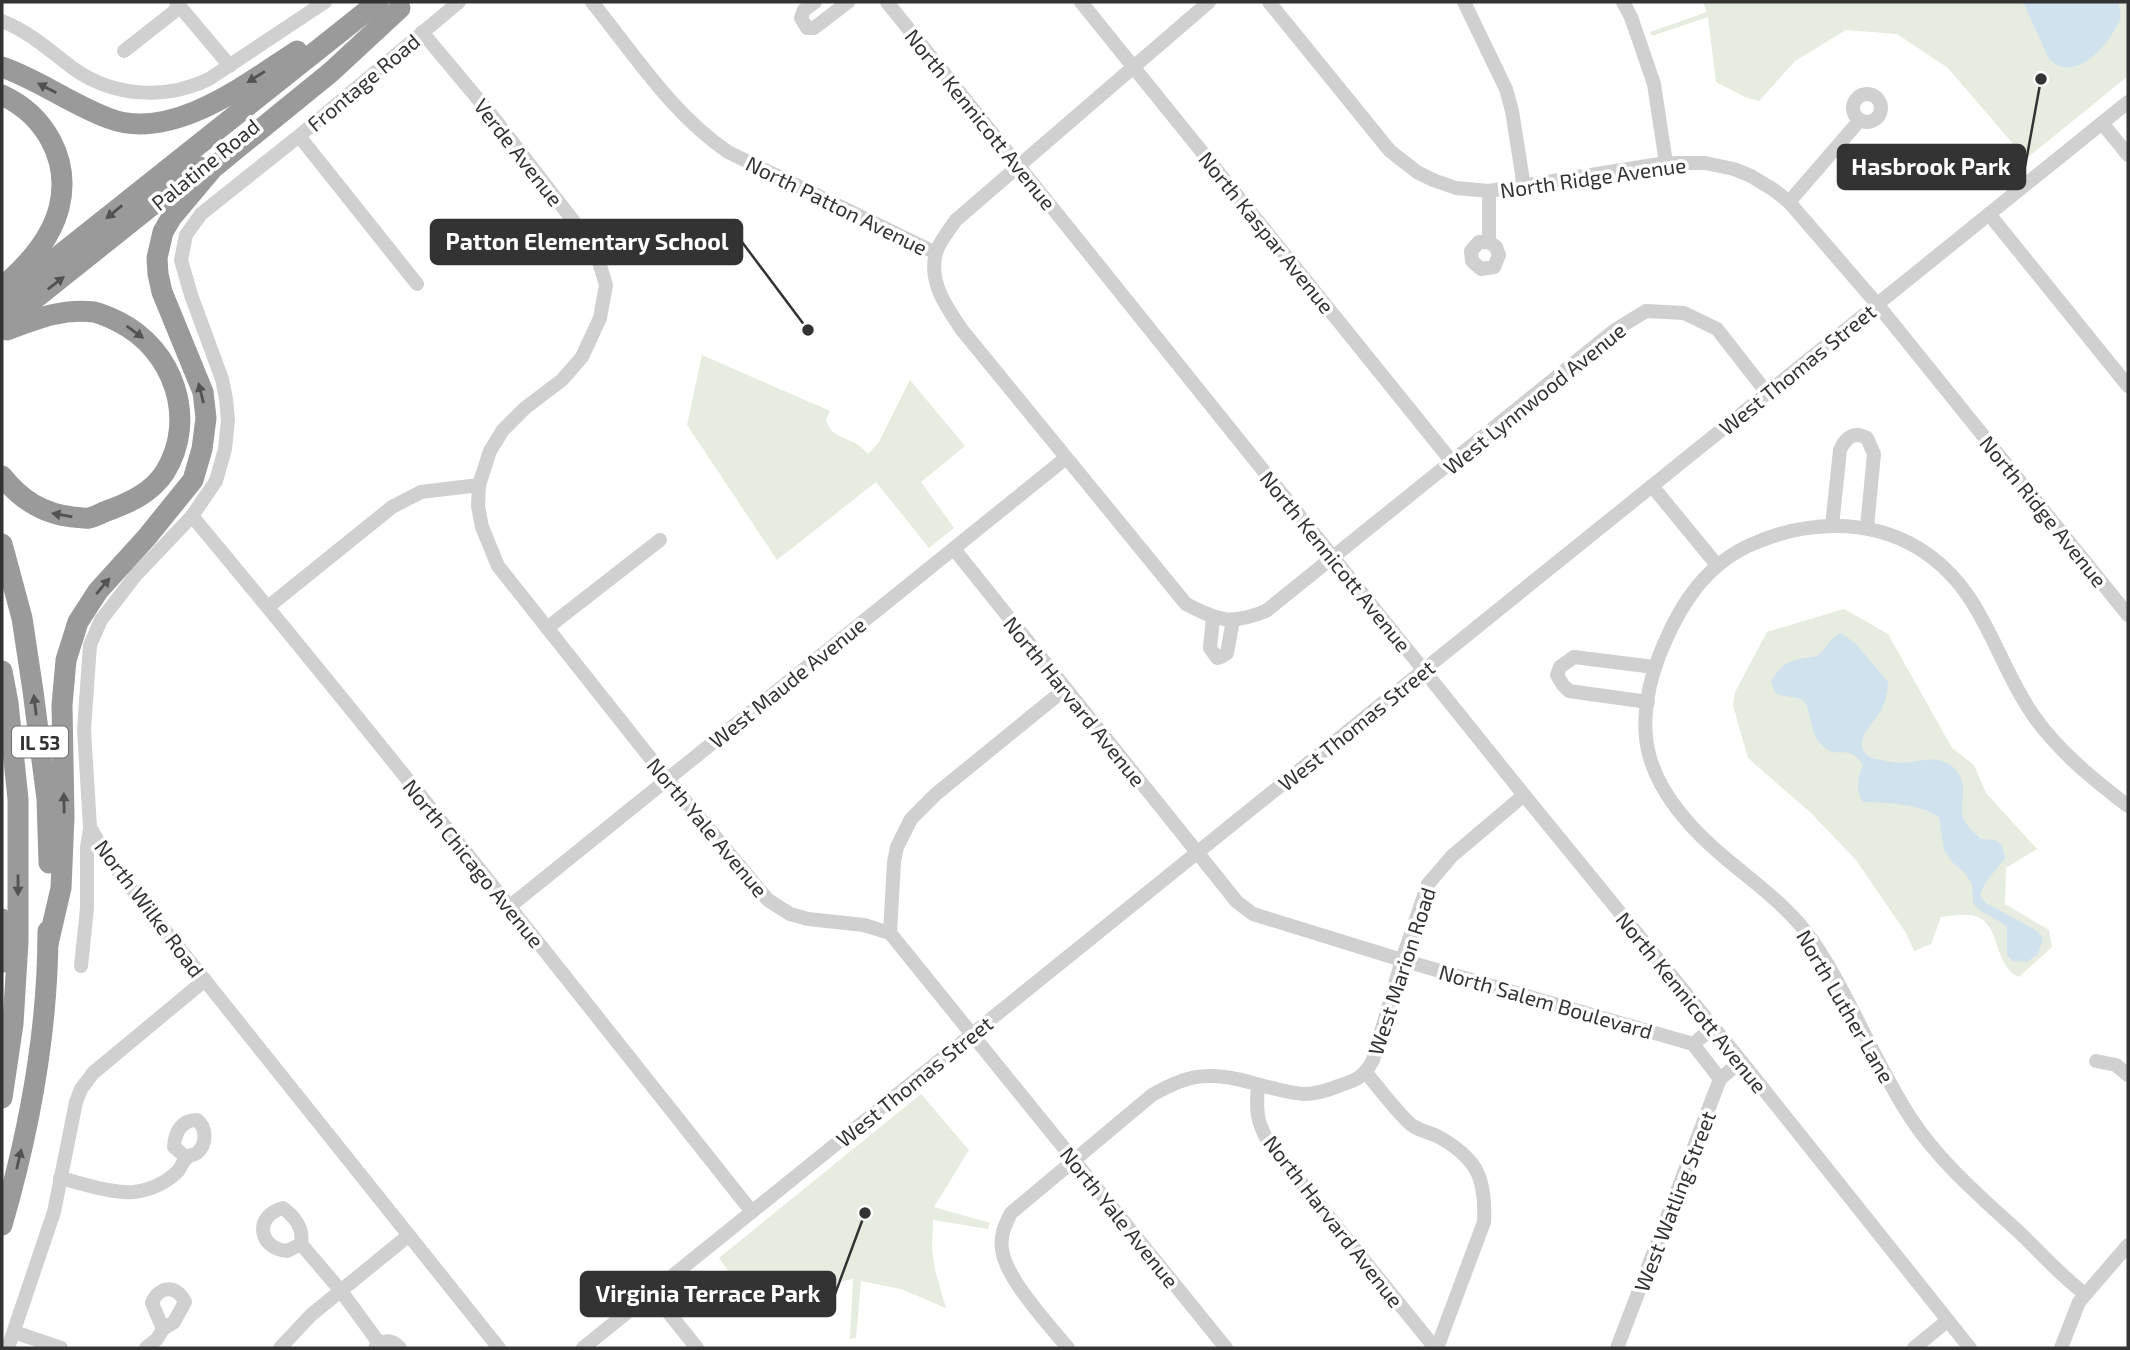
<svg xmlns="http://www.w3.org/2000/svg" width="2130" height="1350" font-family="'Exo 2',sans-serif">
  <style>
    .green { fill: #e6ecdf }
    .water { fill: #cfe2ee }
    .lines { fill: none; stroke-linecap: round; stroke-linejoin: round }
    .minor { stroke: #d0d0d0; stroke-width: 14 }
    .highway { stroke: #9a9a9a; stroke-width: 21 }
    .oneway { fill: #525252 }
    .labels { text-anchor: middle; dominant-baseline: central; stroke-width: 7; stroke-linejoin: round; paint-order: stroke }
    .shield { fill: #fff; stroke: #707070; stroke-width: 2 }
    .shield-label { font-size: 19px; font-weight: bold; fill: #333 }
    .street-label { font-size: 21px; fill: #333; stroke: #fff }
    .leader { fill: none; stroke: #333; stroke-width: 2.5 }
    .callout-dot { fill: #333; stroke: #fff; stroke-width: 2.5 }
    .callout { fill: #333; stroke: #333; stroke-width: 2.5 }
    .callout-label { font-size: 23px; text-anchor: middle; font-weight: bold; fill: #fff }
  </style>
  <rect width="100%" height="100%" fill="#fff"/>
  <g class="green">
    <path d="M1703,2h425v74l-102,83 -78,-91 -51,-34 -51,-4 -51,31 -36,40 -14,-4 -29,-15 -8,-65 -56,19 -2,-4 57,-20z"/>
    <path d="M702,355l128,56 -4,8c4,16 14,17 27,23 6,3 10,7 15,12l11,-12 31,-62 55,66 -44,36 33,46 -25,20 -53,-66 -99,78 -90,-135z"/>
    <path d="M1844,609l44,25 64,114 22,17 12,28 51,56 -31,19 -1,36 44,26 3,17 -33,30c-28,-12 -16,-58 -49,-62 -9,-1 -20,1 -29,2l-10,27 -17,7 -8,-18 -50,-73 -45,-47 -63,-55 -15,-52 2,-14 32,-60z"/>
    <path d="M921,1094l48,56 -35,57 56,16 -2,6 -55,-9 -1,29 3,21 11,38 -45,-19 -40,-8 -5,57 -6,1 3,-60 -103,21 -31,-42z"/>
  </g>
  <g class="water">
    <path d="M2023,2h95c1,4 3,12 2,17 0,3 -3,6 -5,10 -11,21 -42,54 -66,30z"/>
    <path d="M1841,633l15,11 32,38c0,10 -3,21 -8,30 -8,14 -31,31 -9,46 1,0 10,2 11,2 6,2 14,3 21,3 18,-1 36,-10 51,5 16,17 6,28 8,46 1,9 13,19 19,25l14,1 7,5 3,13c-8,12 -23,25 -25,38l6,7 51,28 6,7 -5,16 -11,8 -14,-1 -6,-6v-28c-11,-10 -25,-12 -34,-24l-1,-19 -8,-12 -12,-10 -8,-12 -5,-33c-21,-14 -51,-14 -76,-15 -8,-12 -5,-25 0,-37 -15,-22 -24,-6 -38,-17 -18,-14 -12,-42 -23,-48 -7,-4 -19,-3 -27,-7l-4,-11c8,-16 17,-22 35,-24 2,-1 9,-1 11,-2 9,-6 11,-17 24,-23z"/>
  </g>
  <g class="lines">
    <g class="minor">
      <path d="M176,2l54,64"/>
      <path d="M459,2l-160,134 -98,78 -15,21 -5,25 10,35 31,84 4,20 2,21 -3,29 -9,32 -24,35 -56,59 -35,45 -11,25 -6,85 6,97 18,32 391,489"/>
      <path d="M592,2c42,52 80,112 136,150l208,101"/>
      <path d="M815,2l-11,8 -3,8 6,10h7l34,-26"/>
      <path d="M887,2l637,793 217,266 229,287"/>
      <path d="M1081,2l372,461"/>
      <path d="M1209,2l-253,218c-7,10 -17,22 -20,33 -8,29 11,55 26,77l224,274c33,17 45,21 80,7l349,-281 31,-19 38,2 33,16 50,64"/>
      <path d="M1269,2l121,149 27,21 16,8 23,8 33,3 177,-28h39l29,6 17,7 23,14 15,12 88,102 251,311"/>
      <path d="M1464,2l42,87 6,22 12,76"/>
      <path d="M1623,2l8,15 23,67 12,79"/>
      <path d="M2,21c28,11 48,30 72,48 40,28 92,31 135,10l116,-77"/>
      <path d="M422,32l71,85 102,132 11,36 -6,33 -18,39 -20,23 -37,28 -22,22 -13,21 -11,34 -1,21 4,21 16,39 169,213 101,121 22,14 18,5 56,6 26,8 336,415"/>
      <path d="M124,51l56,-44"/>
      <circle cx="1867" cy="108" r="14"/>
      <path d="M2102,123l26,32"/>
      <path d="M299,136l118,148"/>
      <path d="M1489,191v51l7,5 3,8 -5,12 -13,2 -9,-8 -1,-10 8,-9h10"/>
      <path d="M1789,202l71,-82"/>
      <path d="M1989,214l139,172"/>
      <path d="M1652,486l65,79"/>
      <path d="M192,516c191,229 375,463 560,696"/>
      <path d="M1832,526l8,-76c6,-13 14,-19 27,-12l7,16 -7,73"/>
      <path d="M954,549l283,353 16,12 149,46 291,84 20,-16"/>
      <path d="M268,607l124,-100 29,-15 58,-7"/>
      <path d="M1213,618l-3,30 7,10 4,-1 6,-4 6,-33"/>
      <path d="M547,628l113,-88"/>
      <path d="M1648,702l-79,-11 -6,-6 -6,-10 3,-8 14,-10 80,10"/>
      <path d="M509,907l557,-449"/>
      <path d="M890,933l4,-71 3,-15 14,-28 25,-25 129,-105"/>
      <path d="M81,966l6,-58v-61l3,-18"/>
      <path d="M1693,1044l27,35"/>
      <path d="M2096,1061l20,4 12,10"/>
      <path d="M1366,1073c11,12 35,45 47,53 8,5 18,7 26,11 39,22 47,42 45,85l-47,126"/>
      <path d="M1258,1085c-2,24 -2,36 11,58l166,205"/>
      <path d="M60,1178c21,5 53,16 74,14 16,-2 32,-9 44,-21 3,-4 5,-10 9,-13 2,-3 7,-3 10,-5 10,-9 10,-25 0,-33 -16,0 -22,12 -23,27l13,11"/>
      <path d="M301,1244l-14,7c-28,-2 -34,-35 -4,-43 12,9 21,20 18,36l40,47 38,52"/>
      <path d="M652,1292l45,56"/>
      <path d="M2085,1294c-24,-18 -43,-40 -64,-60 -40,-37 -81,-71 -111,-117 -36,-55 -59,-119 -96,-174 -22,-33 -54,-56 -84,-81 -32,-26 -68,-63 -80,-104 -11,-37 -1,-80 14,-114 18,-42 42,-78 84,-98 53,-25 119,-29 170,2 66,40 75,109 115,167 26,37 60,64 95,91"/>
      <path d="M14,1332l47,16"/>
      <path d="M8,1348l46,-136 22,-110 5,-13 12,-16 112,-93"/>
      <path d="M146,1348l11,-9 6,-10 11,-7 11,-20c-8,-17 -26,-17 -33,1l11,26"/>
      <path d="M280,1348l31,-33 97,-79"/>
      <path d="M375,1348c8,-9 17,-9 25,0"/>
      <path d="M583,1348l1545,-1246"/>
      <path d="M1068,1348c-19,-23 -63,-70 -66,-99 -2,-14 3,-24 9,-36l141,-118c18,-10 36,-19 56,-19 33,-1 64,16 96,18 13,0 25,-4 37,-9 17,-5 24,-10 32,-25l29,-100 26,-76 24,-28 72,-61"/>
      <path d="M1617,1348l103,-269 21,-18"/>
      <path d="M1914,1348l33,-27"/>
      <path d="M2061,1348l18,-46 49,-57"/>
    </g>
    <g class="highway">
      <path d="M2,67c37,13 69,37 106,51 63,25 138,-34 189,-67"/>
      <path d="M2,95c43,20 69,65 57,113 -7,27 -28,53 -49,72"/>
      <path d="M2,301l376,-299"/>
      <path d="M2,325l198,-158"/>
      <path d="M2,476c19,24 41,38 71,41 5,0 12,2 16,1 5,-1 11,-4 15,-6 23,-8 48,-19 61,-40 33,-53 8,-123 -46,-150 -8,-4 -16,-8 -25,-10 -32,-4 -58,7 -87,18"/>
      <path d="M2,544l20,74 11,73 14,108 2,64"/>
      <path d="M2,671l6,32 10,96v143l-5,82 -11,74"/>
      <path d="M2,919l2,43"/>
      <path d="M48,944l13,-56 3,-71 -2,-112 4,-45 12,-38 20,-31 49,-54 46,-57 9,-31 4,-31 -3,-26 -41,-100 -4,-18 -1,-16 6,-26 8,-14 42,-50 118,-96 69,-64"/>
      <path d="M2,1225c27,-93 46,-197 46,-294"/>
    </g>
  </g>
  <defs><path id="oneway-solid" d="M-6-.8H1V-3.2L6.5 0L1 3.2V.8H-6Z" transform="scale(1.75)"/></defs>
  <g class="oneway">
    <use href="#oneway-solid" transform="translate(256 77) rotate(148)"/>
    <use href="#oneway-solid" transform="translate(47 88) rotate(-153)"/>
    <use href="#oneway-solid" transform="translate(114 212) rotate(141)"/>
    <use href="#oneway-solid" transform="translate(56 283) rotate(-38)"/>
    <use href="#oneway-solid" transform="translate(135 332) rotate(36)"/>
    <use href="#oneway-solid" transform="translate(201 393) rotate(-104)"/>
    <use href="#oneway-solid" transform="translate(62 515) rotate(-170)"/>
    <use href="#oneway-solid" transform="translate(103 586) rotate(-50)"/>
    <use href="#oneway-solid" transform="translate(35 705) rotate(-97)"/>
    <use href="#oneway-solid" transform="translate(64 803) rotate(-91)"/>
    <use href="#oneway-solid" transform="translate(18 885) rotate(90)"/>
    <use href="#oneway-solid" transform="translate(19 1159) rotate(-77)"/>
  </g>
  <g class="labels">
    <rect class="shield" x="12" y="726.5" width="56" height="31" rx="5"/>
    <g class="shield-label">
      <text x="40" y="742">IL 53</text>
    </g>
    <g class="street-label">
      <text transform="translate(363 82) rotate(-40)">Frontage Road</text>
      <text transform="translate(981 119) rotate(51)">North Kennicott Avenue</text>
      <text transform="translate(519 152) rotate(52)">Verde Avenue</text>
      <text transform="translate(205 164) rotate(-39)">Palatine Road</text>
      <text transform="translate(1593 177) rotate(-8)">North Ridge Avenue</text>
      <text transform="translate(837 205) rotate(26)">North Patton Avenue</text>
      <text transform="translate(1267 232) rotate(51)">North Kaspar Avenue</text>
      <text transform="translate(1797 369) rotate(-39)">West Thomas Street</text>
      <text transform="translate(1534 398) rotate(-39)">West Lynnwood Avenue</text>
      <text transform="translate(2044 511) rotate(51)">North Ridge Avenue</text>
      <text transform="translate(1336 561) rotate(51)">North Kennicott Avenue</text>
      <text transform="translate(787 682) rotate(-39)">West Maude Avenue</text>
      <text transform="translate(1075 701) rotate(51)">North Harvard Avenue</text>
      <text transform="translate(1356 725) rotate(-39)">West Thomas Street</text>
      <text transform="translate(708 827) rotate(50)">North Yale Avenue</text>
      <text transform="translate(474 863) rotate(51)">North Chicago Avenue</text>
      <text transform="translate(150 908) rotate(53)">North Wilke Road</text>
      <text transform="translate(1401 971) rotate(-72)">West Marion Road</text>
      <text transform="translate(1546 1001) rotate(16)">North Salem Boulevard</text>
      <text transform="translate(1692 1002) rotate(51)">North Kennicott Avenue</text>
      <text transform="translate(1846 1006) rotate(60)">North Luther Lane</text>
      <text transform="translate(914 1081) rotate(-39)">West Thomas Street</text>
      <text transform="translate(1674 1201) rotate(-69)">West Watling Street</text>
      <text transform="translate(1120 1217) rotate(51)">North Yale Avenue</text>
      <text transform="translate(1334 1221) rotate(52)">North Harvard Avenue</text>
    </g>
  </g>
  <path class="leader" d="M2041 79L2025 167M808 330L742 242M865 1213L835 1294"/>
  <g class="callout-dot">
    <circle cx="2041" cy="79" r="7"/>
    <circle cx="808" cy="330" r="7"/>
    <circle cx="865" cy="1213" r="7"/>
  </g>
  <g class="callout">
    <rect x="1838" y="145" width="187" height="44" rx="7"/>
    <rect x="431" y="220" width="311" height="44" rx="7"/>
    <rect x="581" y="1272" width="254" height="44" rx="7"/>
  </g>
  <g class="callout-label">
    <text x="1931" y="175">Hasbrook Park</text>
    <text x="587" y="250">Patton Elementary School</text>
    <text x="708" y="1302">Virginia Terrace Park</text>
  </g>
  <rect width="2130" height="1350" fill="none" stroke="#333333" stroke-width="7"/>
</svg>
